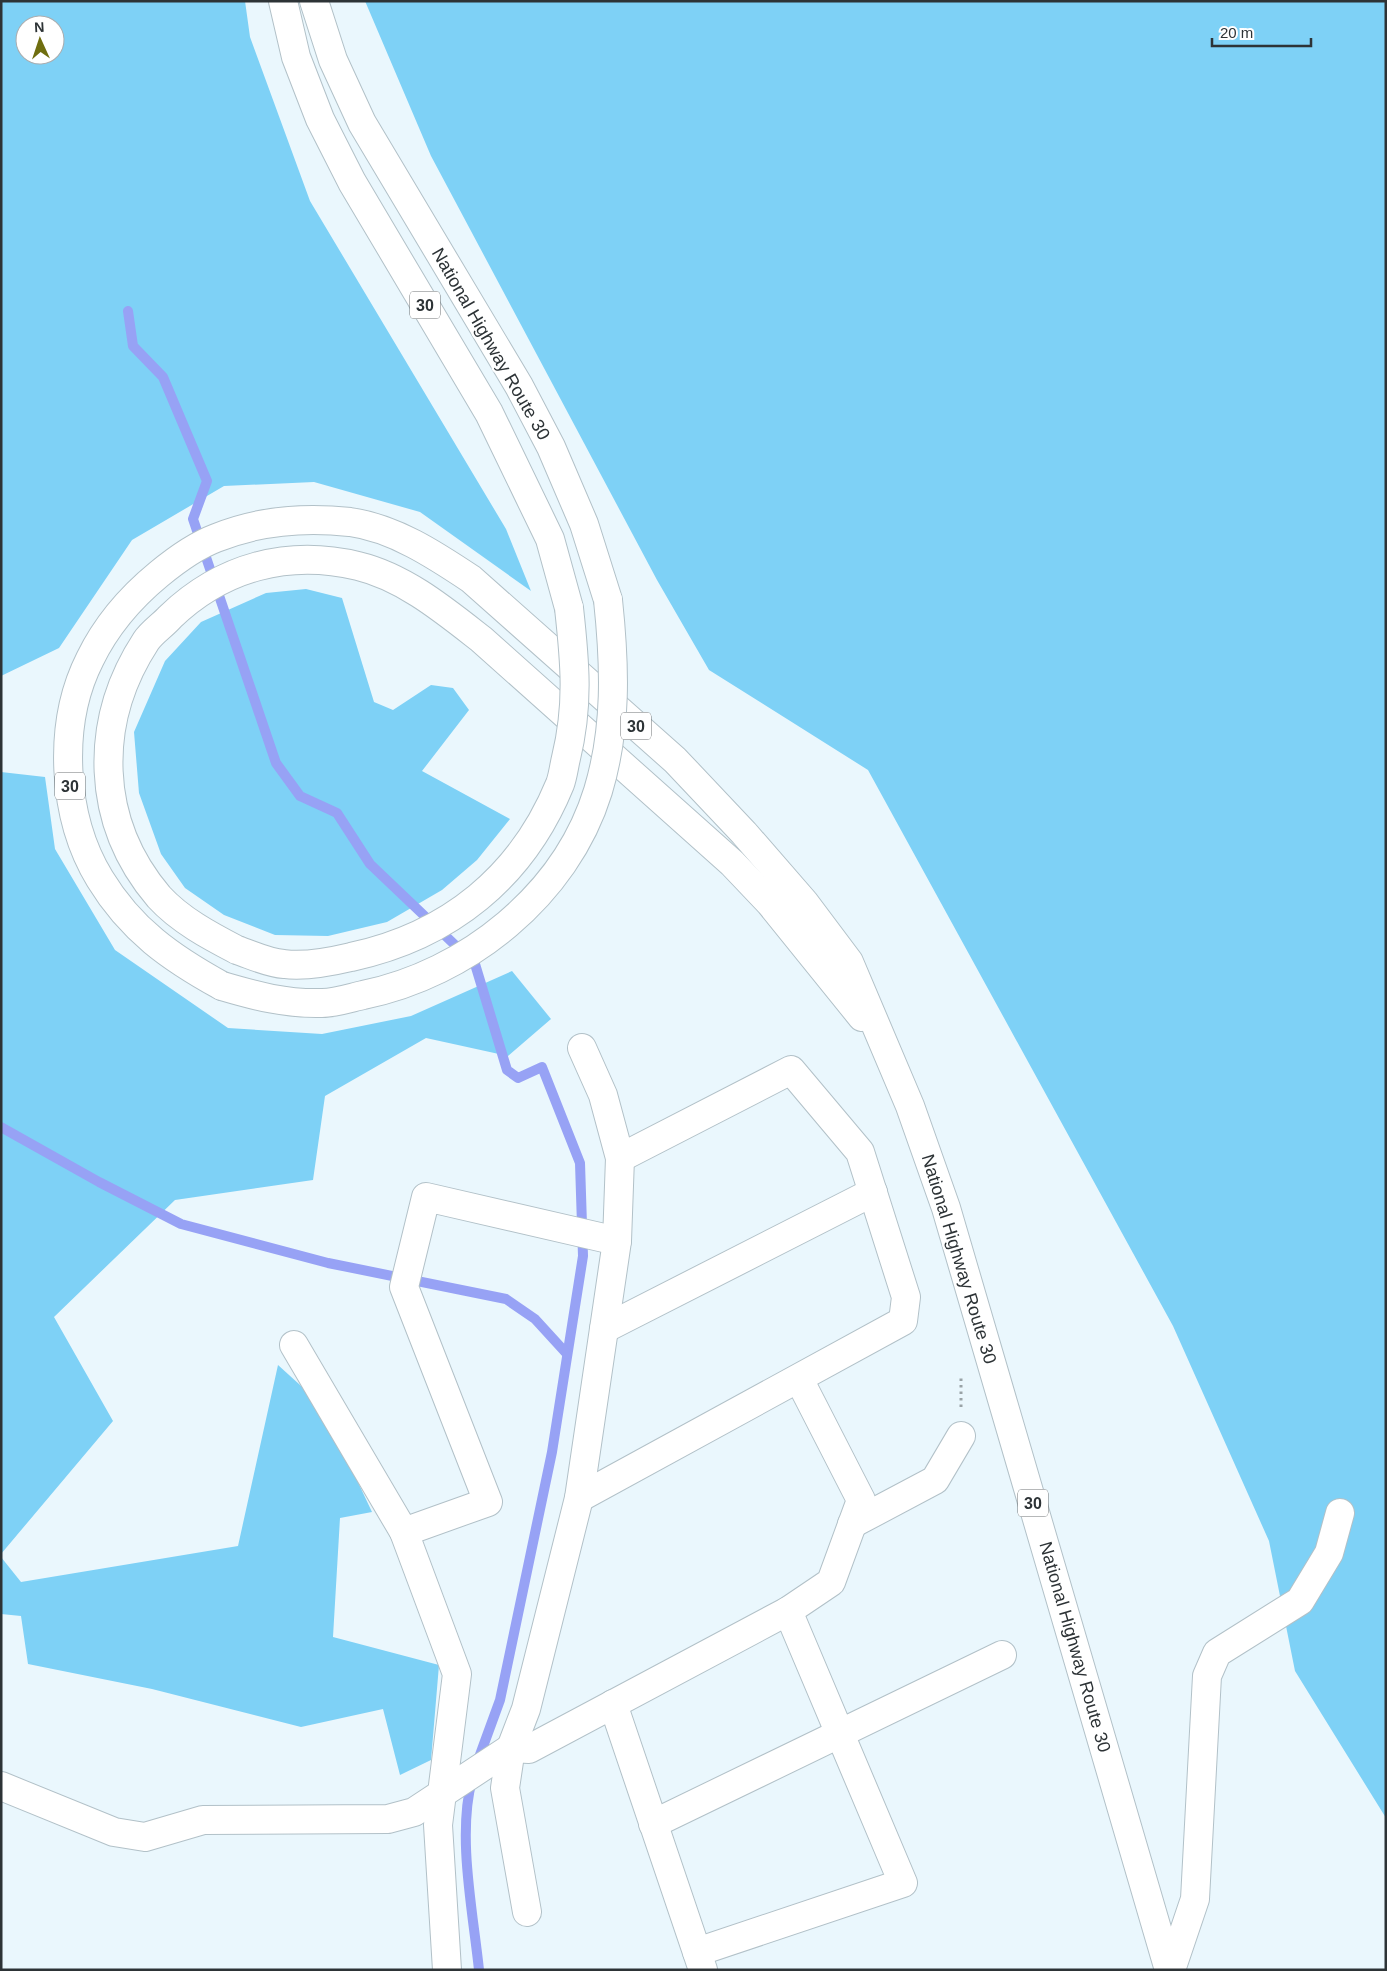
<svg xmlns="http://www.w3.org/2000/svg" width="1387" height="1971" font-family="Helvetica,sans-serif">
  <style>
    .forest { fill: #7ed1f6; fill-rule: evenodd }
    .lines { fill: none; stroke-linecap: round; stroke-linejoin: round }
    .stream { stroke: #97a2f5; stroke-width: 10 }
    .minor-casing { stroke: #b2c1c8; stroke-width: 30 }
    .trunk-casing { stroke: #b2c1c8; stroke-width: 30 }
    .path { stroke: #99a3a7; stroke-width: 3; stroke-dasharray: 2.5 4; stroke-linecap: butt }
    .minor { stroke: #fff; stroke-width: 28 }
    .trunk { stroke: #fff; stroke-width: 28 }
    .trunk-bridge-casing { stroke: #b2c1c8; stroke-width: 30; stroke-linecap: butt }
    .trunk-bridge { stroke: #fff; stroke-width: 28 }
    .labels { text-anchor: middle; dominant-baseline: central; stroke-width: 4.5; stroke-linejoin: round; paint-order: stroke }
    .shield { fill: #fff; stroke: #6c7072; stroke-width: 1 }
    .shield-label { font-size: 16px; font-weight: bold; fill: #2d3336 }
    .street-label { font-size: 18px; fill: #2d3336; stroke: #fff }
  </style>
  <rect width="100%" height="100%" fill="#eaf7fd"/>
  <g class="forest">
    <path d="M1,1h244l5,36 60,164 196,328 25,62 -111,-79 -106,-30 -90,4 -92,54 -73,108 -58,28zM25,25h30v30h-30z"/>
    <path d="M365,1h1021v1817l-91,-147 -26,-130 -96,-215 -305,-556 -159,-100 -52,-90 -226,-424z"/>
    <path d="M306,589l36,9 32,104 19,8 38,-25 22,3 16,22 -47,61 88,48 -33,41 -35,30 -55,32 -59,14 -53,-1 -51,-20 -39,-27 -24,-34 -22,-61 -5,-61 31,-71 36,-39 65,-29z"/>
    <path d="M1,772l44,5 10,72 60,101 113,78 94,6 89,-18 101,-45 39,48 -43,37 -82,-18 -101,58 -12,84 -138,20 -121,117 59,104 -112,133z"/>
    <path d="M278,1365l43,39 51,108 -32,6 -7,119 106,28 -8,95 -31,15 -17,-66 -82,18 -149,-38 -124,-25 -7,-48 -20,-2v-57l20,25 217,-36z"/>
  </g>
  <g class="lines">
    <g class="stream">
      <path d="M128,311l5,35 30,31 44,104 -14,38 83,244 24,33 37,17 33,51 105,100 32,106 11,8 24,-11 38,96 3,93 -31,196 -52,248 -23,63"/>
      <path d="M1,1127l98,55 82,42 147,39 178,36 29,20 32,35"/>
      <path d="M472,1780c-15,55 1,132 7,190"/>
    </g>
    <defs>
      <g id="minor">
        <path d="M604,1329l269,-137"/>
        <path d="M294,1345l110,187 53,142 -19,151 9,145"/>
        <path d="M579,1498l324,-177 3,-24 -46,-145 -69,-82 -171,88"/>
        <path d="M852,1524l83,-44 26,-44"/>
        <path d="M404,1532l84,-30 -84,-215 22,-90 191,44"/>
        <path d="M613,1704l90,266"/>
        <path d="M1,1786l113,46 31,5 58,-17 185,-1 26,-7 97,-64 18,1 259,-138 43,-29 30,-82 -62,-121"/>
        <path d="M653,1824l349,-169"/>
        <path d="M527,1912l-22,-124 6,-40 15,-39 53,-211 38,-257 3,-83 -17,-63 -21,-47"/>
        <path d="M697,1952l206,-69 -115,-272"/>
        <path d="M1171,1970l24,-71 12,-223 10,-23 83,-52 29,-48 11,-40"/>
      </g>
      <g id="trunk">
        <path d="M283,1l13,56 24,62 32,63 137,231 61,126 19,69"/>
        <path d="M314,1l19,59 29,63 157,263 32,61 33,77 24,76"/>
        <path d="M237,950c-27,-14 -57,-30 -78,-53 -64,-75 -66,-175 -13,-256 6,-9 17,-16 24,-24 52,-50 118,-68 188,-51 46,11 86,44 123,73l251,224 38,40 92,114"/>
        <path d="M222,986c-51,-28 -91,-56 -122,-107 -38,-62 -43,-155 -10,-220 16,-33 41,-62 69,-85 17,-14 36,-28 57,-36 42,-17 89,-21 134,-16 44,6 85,33 121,57l204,181 69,73 60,69 45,60 61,144 36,102 223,762"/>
      </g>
    </defs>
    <use href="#minor" class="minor-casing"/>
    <use href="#trunk" class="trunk-casing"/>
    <path class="path" d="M961,1407v-31"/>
    <use href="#minor" class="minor"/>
    <use href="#trunk" class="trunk"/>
    <defs>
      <g id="trunk-bridge">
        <path d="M237,950c15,5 31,13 47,14 21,3 46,-2 67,-7 98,-21 171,-80 209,-173 3,-8 4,-18 6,-26 13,-53 9,-96 3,-150"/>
        <path d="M222,986c34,10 64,18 100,17 13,0 28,-5 41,-8 104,-21 203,-100 235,-204 19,-63 17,-125 10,-191"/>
      </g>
    </defs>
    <use href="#trunk-bridge" class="trunk-bridge-casing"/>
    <use href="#trunk-bridge" class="trunk-bridge"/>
  </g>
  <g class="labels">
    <g class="shield">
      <rect x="410" y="291.5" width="30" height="27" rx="4"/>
      <rect x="621" y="712.5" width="30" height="27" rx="4"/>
      <rect x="55" y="772.5" width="30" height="27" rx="4"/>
      <rect x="1018" y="1489.5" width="30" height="27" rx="4"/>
    </g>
    <g class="shield-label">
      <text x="425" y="305">30</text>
      <text x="636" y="726">30</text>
      <text x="70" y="786">30</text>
      <text x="1033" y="1503">30</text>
    </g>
    <g class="street-label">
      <text transform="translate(491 344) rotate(60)">National Highway Route 30</text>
      <text transform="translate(959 1259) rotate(73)">National Highway Route 30</text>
      <text transform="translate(1075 1647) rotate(74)">National Highway Route 30</text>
    </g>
  </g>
  <rect width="1387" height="1971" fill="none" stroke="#2d3336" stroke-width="5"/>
  <g transform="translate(40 40) rotate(357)"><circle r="24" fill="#ffffff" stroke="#abadaf"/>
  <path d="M0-4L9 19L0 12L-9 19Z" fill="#6f6e0f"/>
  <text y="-8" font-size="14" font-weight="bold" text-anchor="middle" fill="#2d3336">N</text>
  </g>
  <path d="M1212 38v8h99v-8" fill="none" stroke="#2d3336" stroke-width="2.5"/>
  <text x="1220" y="38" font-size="15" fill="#2d3336" stroke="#ffffff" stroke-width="4" paint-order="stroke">20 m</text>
</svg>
